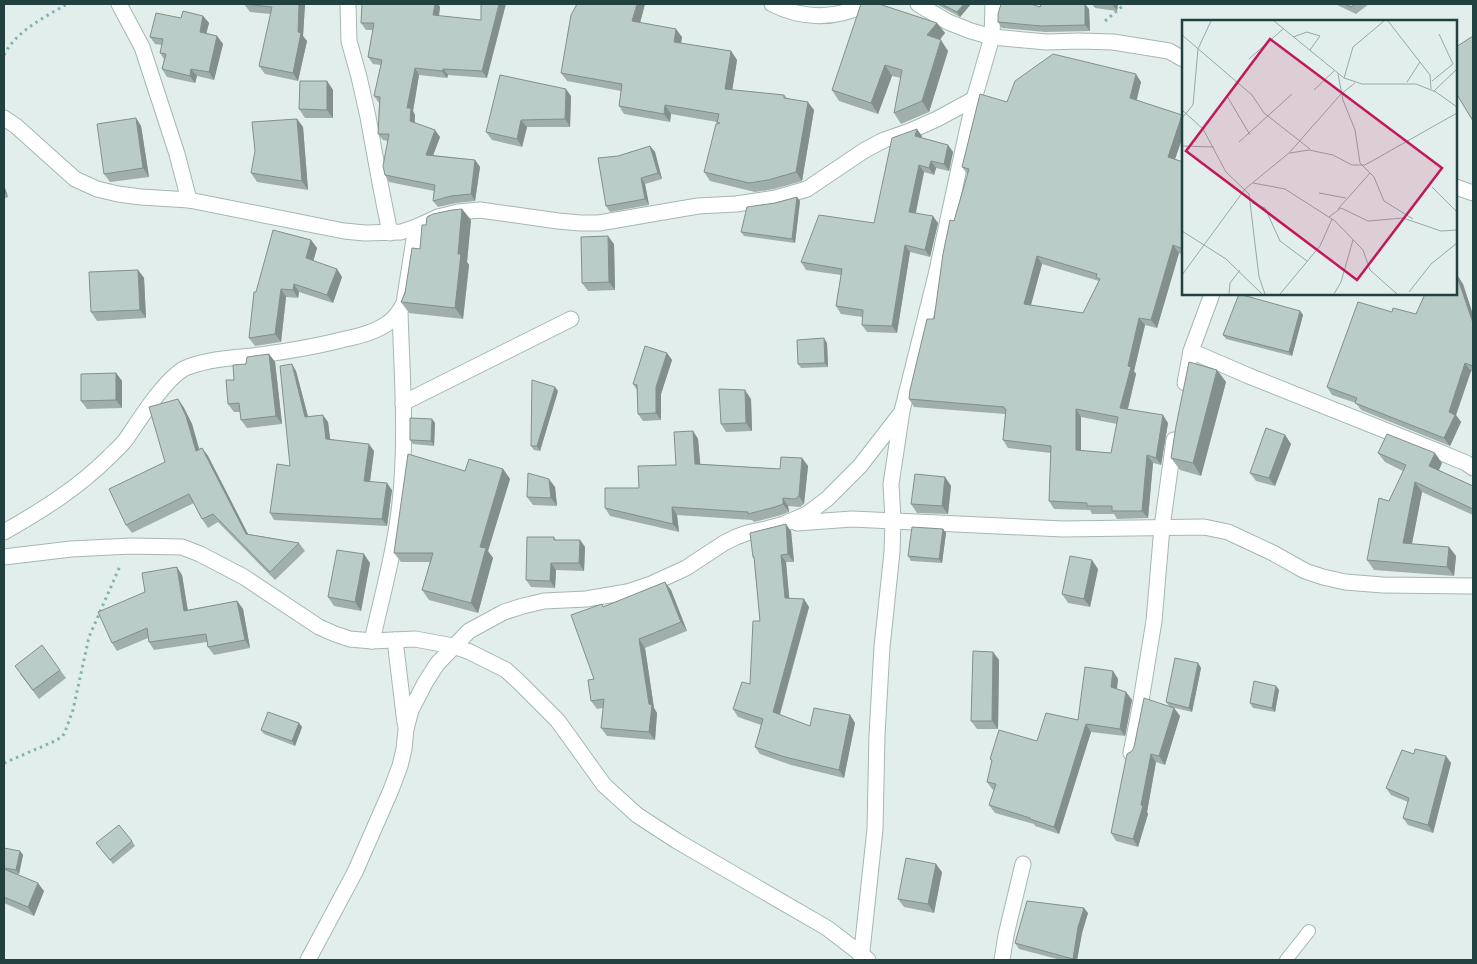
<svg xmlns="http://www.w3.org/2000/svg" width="1477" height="964" font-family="'DejaVu Sans',sans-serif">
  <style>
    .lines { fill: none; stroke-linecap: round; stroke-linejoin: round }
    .lane-casing { stroke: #a4b7b4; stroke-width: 14 }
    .street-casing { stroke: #a4b7b4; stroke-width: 17 }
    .path { stroke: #7fb5b1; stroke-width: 3; stroke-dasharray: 2.5 4; stroke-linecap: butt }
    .lane { stroke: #fff; stroke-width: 12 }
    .street { stroke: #fff; stroke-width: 15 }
    .wall { fill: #a0afac; fill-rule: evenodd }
    .shaded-wall { fill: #828f8c }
    .building { fill: #baccc8; stroke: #828f8c; fill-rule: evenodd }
    .inset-road { fill: none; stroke: #94a9a7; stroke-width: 1 }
    .view { fill: #c2185b; fill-opacity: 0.15; stroke: #c2185b; stroke-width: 2.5 }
    .inset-edge { fill: none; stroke: #204140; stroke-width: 2.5 }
  </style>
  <rect width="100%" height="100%" fill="#e2eeeb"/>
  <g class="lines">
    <defs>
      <path id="lane" d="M1286,960l23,-29"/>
      <g id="street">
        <path d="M119,4l23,43 35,107 12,46"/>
        <path d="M348,4l1,37 10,36 9,40 12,66 10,50"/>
        <path d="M772,4c32,16 64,15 95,0"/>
        <path d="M918,4l30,18 23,9 21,6 55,5 32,-1 34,1 56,9 14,8"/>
        <path d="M4,118l12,8 59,53 22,10 21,5 23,3 48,3 155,31 21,2 36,-1 15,-5 22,-10 20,-5 22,-2 78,11 22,2h19l99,-17 38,-2 40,-6 31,-9 58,-39 19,-10 26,-9 27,-12 37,-20"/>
        <path d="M1456,187l17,6"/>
        <path d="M1191,351l58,25 188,75 29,12 7,5"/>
        <path d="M1185,383l6,-32 21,-57"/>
        <path d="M403,403l168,-84"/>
        <path d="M797,523l55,-4 211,10 141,-2 24,5 45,21 32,18 18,6 22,5 38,3 90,1"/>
        <path d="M4,532c37,-21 74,-44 105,-75 6,-6 13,-12 18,-19 13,-19 41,-64 61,-71 21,-8 42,-9 64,-11 31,-4 63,-9 93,-17 15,-3 31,-7 43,-16 7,-5 12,-12 16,-20l12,-76"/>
        <path d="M4,557l67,-8 60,-3 51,1 18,7 44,23 75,50 16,7 15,5 22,2 43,-2 38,7 17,6 36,18 12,11 40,40 46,64 33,30 40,26 150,87 34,26 7,6"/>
        <path d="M395,640l10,83"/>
        <path d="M372,641c10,-45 23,-91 28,-138 7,-64 2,-127 0,-191"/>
        <path d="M1131,753l9,-46 14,-86 8,-94 12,-87"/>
        <path d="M308,960l47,-88 36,-82 9,-24 4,-17 2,-20 5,-19 14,-27 12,-19 32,-33 35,-19 19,-6 21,-5 42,-2 41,-7 24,-8 35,-16 38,-25 12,-6 11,-4 19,-4 18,-5 23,-10 20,-15 33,-33 41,-53"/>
        <path d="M861,960l14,-131 2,-94 5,-88 10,-95 1,-32 -2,-36 11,-73 34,-136 38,-176 18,-62 1,-33"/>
        <path d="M1002,960l4,-25 17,-71"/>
      </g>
    </defs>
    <use href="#lane" class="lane-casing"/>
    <use href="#street" class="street-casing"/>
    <g class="path">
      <path d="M1105,21l20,-17"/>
      <path d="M4,55c12,-24 41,-38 63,-51"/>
      <path d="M4,763l51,-22 8,-5 3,-7 7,-19 16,-73 31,-71"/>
    </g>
    <use href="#lane" class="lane"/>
    <use href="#street" class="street"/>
  </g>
  <g class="wall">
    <path d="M244,4h61l-2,32 4,5 -9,40 -33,-7 -6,-8 12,-52 -21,-2z"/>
    <path d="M362,4h76l2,3 -1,9 42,4 6,58 -39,-3 -1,3 -28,-3 -6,36 2,4v8l25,14 -7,18 42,5 5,7 -5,34 -19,2 -18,4 -5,-6 1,-10 -45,-9 -4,-7 3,-34 -5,-1 -5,-6 1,-31 -5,-7 7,-31 -8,-1 -5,-7 5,-27h-7l-5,-7z"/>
    <path d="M645,4l-5,19 42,14 -1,6 50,8 6,9 -5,30 52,5 3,3 27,12 -12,71 -28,8 -19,3 -45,-11 -6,-9 14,-48 -1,-2 -46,-8 -1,8 -46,-8 -5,-8 2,-15 -54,-10 -6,-8z"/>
    <path d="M936,4h35l-11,13z"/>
    <path d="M1092,4h26l-1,7 -22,-3z"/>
    <path d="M1335,4h34l-13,10z"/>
    <path d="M1040,7l49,2 1,22 -45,1 -43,-4 -4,-6z"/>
    <path d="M203,16l6,7 -3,10 11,3 6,8 -9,36 -17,-4 -2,7 -28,-6 -5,-8 2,-10 -4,-6 2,-8 -7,-1 -5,-7 31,-19z"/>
    <path d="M937,23l8,10 -5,7 8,11 -19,61 -28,12 -7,-11 7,-35 -9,-2 -14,38 -39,-13 -7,-11z"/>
    <path d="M327,81l6,9v28h-28l-6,-9z"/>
    <path d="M1141,82l-4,18 46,17v19l-8,23 8,3v93l-4,-2 -22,75 -12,-3 -11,46 2,3 -8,35 40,14 -7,42 -8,-2 -5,55 -31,1 -3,-5h-22l-2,-4 -36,-1 -5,-8 2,-48 -43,-5 -5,-8 2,-26 -91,-7 -5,-8 25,-80 20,-98 14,-46 -6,-8 45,-65zM1042,264l57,17 -16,32 -52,-8zM1081,417l36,7 -6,29 -30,-2z"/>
    <path d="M571,96l-1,31h-43l-5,20 -30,-7 -6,-8z"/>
    <path d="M136,118l5,8 8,51 -39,5 -6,-8z"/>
    <path d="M297,119l6,8 5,63 -51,-8 -6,-9z"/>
    <path d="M922,136v2l26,7 5,7 -4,19 -13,-3 -2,7 -10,-3 -8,41 22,10 -8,34 -20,-5 -13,81 -30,-1 -5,-7v-8l-21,-3 -5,-8 5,-31 -35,-5 -5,-8 73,-39z"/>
    <path d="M650,146l5,6 7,27 -17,5 4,21 -39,7 -4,-6 12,-50z"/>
    <path d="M4,185l4,12 -4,2z"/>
    <path d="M797,197l3,4 -5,42 -51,-7 -3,-4 34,-29z"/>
    <path d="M462,209l9,11 -4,42 2,3 -6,54 -54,-6 -8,-11 19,-53 6,-24z"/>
    <path d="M311,240l6,8 -4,13 24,8 5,8 -9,26 -34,-11 -1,6 -12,-1 -5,45 -26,4 -6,-8z"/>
    <path d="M614,244l1,46 -27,1 -6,-8z"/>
    <path d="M138,270l6,8 2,40 -49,3 -6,-9z"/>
    <path d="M1463,284l10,31v57l-2,-1 -15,44 5,7 -11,24 -89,-36 -5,-7 -24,-8 -5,-8 65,-75 24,2z"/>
    <path d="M1300,311l3,4 -11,41 -66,-17 -3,-4z"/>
    <path d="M827,343l1,24 -27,1 -3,-4z"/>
    <path d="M667,353l5,7 -11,34v26l-18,1 -5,-7 -1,-24 -4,-6z"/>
    <path d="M269,354l6,8 7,62 -35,4 -6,-8 -1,-8h-6l-6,-8 6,-24 12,-16z"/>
    <path d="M1217,370l9,12 -25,94 -21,-6 -9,-12z"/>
    <path d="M296,371l12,46 20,5 2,17 44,12 -4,31 22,8 -5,36 -113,-6 -4,-7 20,-47z"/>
    <path d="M116,373l6,8v27l-35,1 -6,-8z"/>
    <path d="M558,391l-18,60 -6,-1 -3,-4z"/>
    <path d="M178,399l6,9 8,16 7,25 3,-1 6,8 40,78 51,9 6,8 -30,29 -57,-58 -10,6 -6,-9 -8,-16 -62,30 -6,-8 39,-63z"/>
    <path d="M751,399l1,32 -26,1 -5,-8z"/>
    <path d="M432,419l3,4 -1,23 -21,-2 -3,-4z"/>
    <path d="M693,431l5,8 2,25 80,5 22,-11 6,8 -4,38 -4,3 -12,-1 1,6 -8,3 -27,7 -2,-2 -75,-5 2,17 -69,-16 -5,-8 34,-20 37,-23z"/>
    <path d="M1285,435l6,9 -16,42 -19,-5 -6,-8z"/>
    <path d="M1378,453l64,10 -3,7 34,16v29l-51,-23 -10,52 37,3 7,9 -2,20 -80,-6 -7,-10 36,-89 -18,-9z"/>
    <path d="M503,469l7,10 -22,72 5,7 -15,55 -49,-13 -7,-10 8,-28h-29l-7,-9 71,-82z"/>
    <path d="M945,477l6,9 -3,28 -31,-1 -6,-9z"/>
    <path d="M555,487l2,19 -24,-1 -6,-8z"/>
    <path d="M943,529l3,4 -4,30 -31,-2 -3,-5z"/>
    <path d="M791,531l3,31h-8l3,36 20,9 -29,108 30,11 40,-11 5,8 -11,55 -53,-13 -31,-11 -5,-7 6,-22 -23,-8 -5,-8 17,-25 10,-63 -6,-62 -1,-2z"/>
    <path d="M554,537l2,3h24l5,7 -1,24 -28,-1 -1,18 -24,-1 -5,-7z"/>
    <path d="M370,563l-9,48 -27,-5 -6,-9z"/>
    <path d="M1098,569l-8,38 -22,-4 -6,-9z"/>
    <path d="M182,575l6,35 49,-9 6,8 7,39 -36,7 -6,-8 -1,-5 -53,8 -5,-8 -1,-4 -31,13 -5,-8 33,-51z"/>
    <path d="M671,590l16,41 -42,17 9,60 3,5 -2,27 -48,-4 -6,-8 2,-20 -6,1 -6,-8 13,-94z"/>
    <path d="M993,652l6,8 -1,69h-21l-6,-8z"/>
    <path d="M1198,663l3,5 -9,44 -21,-5 3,1 6,8 -15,49 -9,-3 -9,50 1,2 -10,33 -22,-6 -5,-8 58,-127 -3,-4z"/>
    <path d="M60,670l6,8 -27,21 -19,-25z"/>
    <path d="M1113,671l5,8 -1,10 9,3 6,8 -7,36 -34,-4 -32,102 -24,-8 -1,-2 -39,-11 -6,-8 5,-15 -2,-1 -5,-7 5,-20 -2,-3 47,-18 41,-21z"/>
    <path d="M1276,686l3,4 -4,22 -22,-4 -3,-5z"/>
    <path d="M299,723l3,4 -7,19 -31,-12 -3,-4z"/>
    <path d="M1414,754l37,9 -18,70 -25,-8 -5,-7 5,-16 -17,-7 -5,-7z"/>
    <path d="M132,841l3,5 -22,18 -17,-21z"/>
    <path d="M4,848l16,3 3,4 -4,19h-4l29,17 -10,25 -30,-13z"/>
    <path d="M942,872l-8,41 -30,-6 -6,-8z"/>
    <path d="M1088,913l-6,20 -5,27h-16l-42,-11 -4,-6z"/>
  </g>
  <g class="shaded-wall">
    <path d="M299,4h6l-2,32 4,5 -9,40 -5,-8 5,-41z"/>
    <path d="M435,4h3l2,3 -2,15 -5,-7z"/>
    <path d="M499,4h7l-19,74 -5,-7z"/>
    <path d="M637,4h8l-7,26 -6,-9z"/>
    <path d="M964,4h7l-11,13 -3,-5z"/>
    <path d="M1085,4l4,5 1,22 -5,-6z"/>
    <path d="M1112,4h6l-1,7z"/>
    <path d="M203,16l6,7 -4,16 -5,-7z"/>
    <path d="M937,23l8,10 -11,13 -7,-11z"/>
    <path d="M676,29l6,8 -2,13 -6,-8z"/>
    <path d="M217,36l6,8 -9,36 -5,-8z"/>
    <path d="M941,40l7,11 -19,61 -7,-11z"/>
    <path d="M731,51l6,9 -6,38 -6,-9z"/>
    <path d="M885,65l7,11 -14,38 -7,-11z"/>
    <path d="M415,68l4,7 -6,36 2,4 -1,13 -4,-7 -3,-13z"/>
    <path d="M191,69l6,7 -2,7 -5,-7z"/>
    <path d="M443,69l5,6 -1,3 -5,-7z"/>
    <path d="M1136,74l5,8 -6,23 -5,-7z"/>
    <path d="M327,81l6,9v28l-6,-8z"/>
    <path d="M566,89l5,7 -1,31 -5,-8z"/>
    <path d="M808,102l6,8 -12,71 -6,-9z"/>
    <path d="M665,105l6,9 -1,8 -6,-8z"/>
    <path d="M1182,115l1,2v19l-10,29 -5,-8z"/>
    <path d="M136,118l5,8 8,51 -6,-9z"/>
    <path d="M297,119l6,8 5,63 -6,-9z"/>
    <path d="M521,120l6,7 -5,20 -5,-8z"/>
    <path d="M917,129l5,7 -2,7 -5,-7z"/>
    <path d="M435,130l5,7 -9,24 -5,-6z"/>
    <path d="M948,145l5,7 -4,19 -5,-7z"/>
    <path d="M650,146l5,6 7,27 -4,-6z"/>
    <path d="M475,160l5,7 -5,34 -4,-7z"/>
    <path d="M931,161l5,7 -2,7 -5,-7z"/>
    <path d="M919,165l5,7 -10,48 -5,-8z"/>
    <path d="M641,178l4,6 4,21 -4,-6z"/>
    <path d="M4,185l4,12 -4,-6z"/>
    <path d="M797,197l3,4 -5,42 -3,-4z"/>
    <path d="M462,209l9,11 -4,42 2,3 -6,54 -8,-11 3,-54z"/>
    <path d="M933,216l5,7 -8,34 -5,-7z"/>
    <path d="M608,236l6,8 1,46 -6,-8z"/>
    <path d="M311,240l6,8 -5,18 -6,-8z"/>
    <path d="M905,245l5,7 -13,81 -5,-7z"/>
    <path d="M1173,245l6,8 -22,75 -6,-8z"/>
    <path d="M1037,256l5,8 -13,48 -5,-8z"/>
    <path d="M337,269l5,8 -9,26 -6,-8z"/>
    <path d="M138,270l6,8 2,40 -6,-8z"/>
    <path d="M1456,273l7,11 10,31v8z"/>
    <path d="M294,284l5,8 -1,6 -5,-8z"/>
    <path d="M281,289l5,8 -5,45 -6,-8z"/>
    <path d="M1300,311l3,4 -11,41 -3,-4z"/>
    <path d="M1139,318l6,7 -11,46 2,3 -10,42 -6,-8 8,-42z"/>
    <path d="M824,338l3,5 1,24 -3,-4z"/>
    <path d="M667,353l5,7 -11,34v26l-5,-7v-26z"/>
    <path d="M269,354l6,8 7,62 -6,-8z"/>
    <path d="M1465,363l6,8 -15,44 5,7 -11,24 -6,-8 5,-26z"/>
    <path d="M292,364l4,7 14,53 -5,-7z"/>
    <path d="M1217,370l9,12 -25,94 -8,-13z"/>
    <path d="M116,373l6,8v27l-6,-8z"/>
    <path d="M555,387l3,4 -18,60 -3,-5z"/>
    <path d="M745,390l6,9 1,32 -6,-8z"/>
    <path d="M178,399l6,9 8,16 10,35 -6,-8z"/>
    <path d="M1076,409l5,8v41l-5,-8z"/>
    <path d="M323,415l5,7 3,24 -5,-7z"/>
    <path d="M1163,415l5,8 -7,42 -5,-7z"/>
    <path d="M432,419l3,4 -1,23 -3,-5z"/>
    <path d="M693,431l5,8 3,33 -6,-8z"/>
    <path d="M1285,435l6,9 -16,42 -6,-8z"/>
    <path d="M369,444l5,7 -5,37 -5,-7z"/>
    <path d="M202,448l6,8 44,86 -6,-8z"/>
    <path d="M1435,453l7,10 -6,13 -7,-10z"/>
    <path d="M1147,455l6,8 -5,55 -6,-7z"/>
    <path d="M802,458l6,8 -4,38 -5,-8z"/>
    <path d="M503,469l7,10 -22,72 5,7 -15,55 -7,-10 9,-56z"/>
    <path d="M945,477l6,9 -3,28 -6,-8z"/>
    <path d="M549,479l6,8 2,19 -6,-8z"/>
    <path d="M1415,482l7,10 -12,61 -7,-10z"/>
    <path d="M387,483l5,7 -5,36 -5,-7z"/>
    <path d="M783,498l5,8 1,6 -6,-8z"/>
    <path d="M672,507l5,8 2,17 -6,-8z"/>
    <path d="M786,524l5,7 3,31 -6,-8z"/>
    <path d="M943,529l3,4 -4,30 -3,-4z"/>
    <path d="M580,540l5,7 -1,24 -5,-8z"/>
    <path d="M1449,547l7,9 -2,20 -7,-9z"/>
    <path d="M364,554l6,9 -9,48 -6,-9z"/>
    <path d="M781,555l5,7 4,44 -5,-8z"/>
    <path d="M1092,560l6,9 -8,38 -6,-8z"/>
    <path d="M551,563l5,7 -1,18 -5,-7z"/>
    <path d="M177,567l5,8 7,44 -5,-8z"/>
    <path d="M665,582l6,8 16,41 -6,-9z"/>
    <path d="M804,599l5,8 -31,113 -5,-8z"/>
    <path d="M237,601l6,8 7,39 -5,-8z"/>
    <path d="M639,639l6,9 9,60 3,5 -2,27 -6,-8v-28z"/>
    <path d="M993,652l6,8 -1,69 -6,-8z"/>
    <path d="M1198,663l3,5 -9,44 -3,-4z"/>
    <path d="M1113,671l5,8 -2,16 -5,-8z"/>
    <path d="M1276,686l3,4 -4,22 -3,-4z"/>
    <path d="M1126,692l6,8 -7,36 -5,-7z"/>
    <path d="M1174,708l6,8 -15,49 -6,-9z"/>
    <path d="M850,715l5,8 -11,55 -5,-8z"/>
    <path d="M299,723l3,4 -7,19 -3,-5z"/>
    <path d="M1086,724l5,8 -32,102 -5,-7z"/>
    <path d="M1151,754l5,8 -9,50 1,2 -10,33 -5,-8 8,-34z"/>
    <path d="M1446,756l5,7 -18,70 -5,-8z"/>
    <path d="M20,851l3,4 -4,19 -3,-4z"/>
    <path d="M936,864l6,8 -8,41 -6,-9z"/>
    <path d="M38,883l6,8 -10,25 -6,-9z"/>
    <path d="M1084,908l4,5 -6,20 -5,27h-3l-1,-1 5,-32z"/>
  </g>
  <g class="building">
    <path d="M244,4h55l-1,28 3,1 -8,40 -34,-7 13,-59z"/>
    <path d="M362,4h73l-2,11 48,5v-16h18l-17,67 -39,-2 -1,2 -27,-3 -8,40h4l-1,13 25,9 -9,25 49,5 -4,34 -20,2 -18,5 2,-16 -50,-10 -2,-9 6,-32h-11l2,-37 -6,-1 8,-36 -14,-3 6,-34h-13z"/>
    <path d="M577,4h60l-5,17 44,8 -2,13 57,9 -6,38 59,6v3l24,4 -12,70 -28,8 -19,3 -45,-11 12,-48 4,-1h-3l2,-9 -54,-9 -1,9 -45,-8 3,-22 -61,-11 10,-58z"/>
    <path d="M861,4h18l58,19 -10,12 14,5 -19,61 -28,12 8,-43 -17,-5 -14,38 -39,-13z"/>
    <path d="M941,4h23l-7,8z"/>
    <path d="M1001,4h30l9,3 1,-3h44v21l-44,1 -43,-4v-8z"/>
    <path d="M1345,4h10l-4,3z"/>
    <path d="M183,11l20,5 -3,16 17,4 -8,36 -18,-3 -1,7 -28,-7 4,-15 -6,-1 3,-14 -13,-2 6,-24 25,5z"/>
    <path d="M1473,36v85l-17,-28v-46z"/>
    <path d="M1053,54l83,20 -6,24 52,17 -14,42 15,5v87l-10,-4 -22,75 -12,-2 -11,48 3,1 -11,41 43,7 -7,43 -9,-3 -5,56h-30v-5h-25v-3l-38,-2 2,-55 -48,-6 3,-31h-2v-2l-95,-8 1,-9 17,-71h7l9,-65 7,-34 4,1 15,-52 -7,-2 18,-73 27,8 8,-21zM1037,256l60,18 -1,3 4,2 -17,34 -59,-9zM1076,409l42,8 -7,36 -35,-3z"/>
    <path d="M500,75l66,14 -1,30 -44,1 -4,19 -31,-7z"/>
    <path d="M300,81h27v29l-28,-1z"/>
    <path d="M136,118l7,50 -39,6 -7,-50z"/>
    <path d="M297,119l5,62 -51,-8 4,-22 -3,-29z"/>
    <path d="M917,129l-2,7 33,9 -4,19 -13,-3 -2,7 -10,-3 -10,47 24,4 -8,34 -20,-5 -13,81 -30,-1 1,-15 -27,-4 6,-37 -41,-7 18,-47 55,8 18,-85z"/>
    <path d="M650,146l8,27 -17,5 4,21 -39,7 -8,-48 20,-2z"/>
    <path d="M797,197l-5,42 -51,-7 6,-25 28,-4z"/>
    <path d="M462,209l-4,45h3l-6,54 -54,-6 4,-9 7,-45 8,1 2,-24h4l1,-8 6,-3 19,-4z"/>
    <path d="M273,230l38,10 -5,18 31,11 -10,26 -33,-11 -1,6 -12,-1 -6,45 -26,4 5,-46h2z"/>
    <path d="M608,236l1,46 -27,1 -1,-46z"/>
    <path d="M138,270l2,40 -49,2 -2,-40z"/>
    <path d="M1456,274l1,2 16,47v43l-8,-3 -16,49 6,3 -11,23 -89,-35 2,-5 -30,-11 31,-85 34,10 1,-4 23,6 9,-20h31z"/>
    <path d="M1239,294l61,17 -11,41 -66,-17z"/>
    <path d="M824,338l1,25 -27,1 -1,-24z"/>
    <path d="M645,346l22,7 -11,34v26l-18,1 -1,-29 -4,-1z"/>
    <path d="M269,354l7,62 -35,4 -2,-17 -11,1 -2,-24h8l-1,-15 13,-1 1,-7z"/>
    <path d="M1189,362l28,8 -24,93 -22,-5 5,-32z"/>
    <path d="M292,364l13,53 18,-2 3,24 43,5 -5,37 23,2 -5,36 -112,-6 7,-49 13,2 -10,-100z"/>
    <path d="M116,373v27l-35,1v-27z"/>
    <path d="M532,380l23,7 -18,59h-6z"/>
    <path d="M719,389l26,1 1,33 -25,1z"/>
    <path d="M178,399l8,17 10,35 6,-3 44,86 53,9 -29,29 -57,-58 -11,5 -13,-25 -63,31 -17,-36 56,-27 -16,-55z"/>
    <path d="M410,418l22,1 -1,22 -21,-1z"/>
    <path d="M1266,428l19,7 -16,43 -19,-5z"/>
    <path d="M693,431l2,33 85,5 1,-12 21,1 -3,38 -4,3 -12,-1v6l-8,3 -27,7v-2l-76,-5 1,17 -68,-16v-20h34l-1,-22 38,-1 -2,-33z"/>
    <path d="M1387,434l48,19 -6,13 44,20v23l-58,-27 -12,61 46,4 -2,20 -80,-7 12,-62 10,3 17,-36 -28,-12z"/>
    <path d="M408,454l57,17 4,-12 34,10 -23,78 6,1 -15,55 -49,-13 11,-37h-39z"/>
    <path d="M528,473l21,6 2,19 -24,-1z"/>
    <path d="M915,474l30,3 -3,29 -31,-2z"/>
    <path d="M786,524l2,30 -7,1 4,43 19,1 -31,113 37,14 4,-18 36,7 -11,55 -54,-13 -30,-10 8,-28 -30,-10 9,-27 8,2 3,-63h7l-6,-64h-1l-3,-24z"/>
    <path d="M912,527l31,2 -4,30 -31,-3z"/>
    <path d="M527,537h27v3h26l-1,23h-28l-1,18 -24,-1z"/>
    <path d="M337,550l27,4 -9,48 -27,-5z"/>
    <path d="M1070,556l22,4 -8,39 -22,-5z"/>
    <path d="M177,567l7,44 53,-10 8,39 -37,7 -2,-13 -57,8 -2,-14 -35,15 -14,-31 47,-20 -3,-19z"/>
    <path d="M665,582l16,40 -42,17 10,65 3,1 -3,27 -48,-4 3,-29 -13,2 -3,-21 6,-1 -23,-64 31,-11 1,3z"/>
    <path d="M42,645l18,25 -27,20 -18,-24z"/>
    <path d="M973,651l20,1 -1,69h-21z"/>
    <path d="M1175,658l23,5 -9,45 -23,-6z"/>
    <path d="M1085,667l28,4 -2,16 15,5 -6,37 -34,-5 -32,103 -24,-8v-1l-41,-13 7,-21 -9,-2 5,-22 -2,-1 9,-29 38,11 9,-28 32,7z"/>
    <path d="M1254,681l22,5 -4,22 -22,-5z"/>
    <path d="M1144,698l30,10 -15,48 -8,-2 -10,51 2,1 -10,33 -22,-6 16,-79 5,-3 2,-4z"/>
    <path d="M268,712l31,11 -7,18 -31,-11z"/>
    <path d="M1415,749l31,7 -18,69 -25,-7 6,-20 -23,-10 16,-38 12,4z"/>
    <path d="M119,825l13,16 -22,19 -14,-17z"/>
    <path d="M4,848l16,3 -4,19 -12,-2z"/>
    <path d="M906,858l30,6 -8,40 -30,-5z"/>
    <path d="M4,869l34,14 -10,24 -24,-10z"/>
    <path d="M1027,901l57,7 -6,19 -5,32 -58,-16z"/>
  </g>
  <g transform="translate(1182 20)">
    <rect width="275" height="275" fill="#e2eeeb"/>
    <path class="inset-road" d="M92,1l70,57 18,6h54l20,8 21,15M206,1l42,54 1,14M0,15l70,60 12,18 46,36M111,17l14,-5 13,4 -10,14M67,39l34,-30M156,54l5,26 12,30 5,33 14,14 10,24 29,18M162,58l9,-31 31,-26M250,61l21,-17 -14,-30M225,62l13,-20M56,63l-11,13 23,39M132,70l20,-19M252,71l23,-22M0,90l21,19 23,43 23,22 10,83 6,17M0,98l11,-13 5,-56 13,-28M57,122l53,-48M0,126l32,1M108,133l19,-3 24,5 19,10h13l92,-52M71,163l32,6 50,32 28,29 7,20 27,24M250,167l25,25M137,173l27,5M70,183l13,5 15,33 27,20M156,189l32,-36M147,197l12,-9 27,13 35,-3 38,13 16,-1M0,211l44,28 36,35M0,255l63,-86 44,-36 52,-59 14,-11M227,272l22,-28 26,-21M47,274l1,-11 10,-13M98,274l40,-48 12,-27M152,274l7,-12 12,-42"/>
    <path class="view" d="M88,19l172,129 -85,112 -171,-129z"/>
    <rect width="275" height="275" class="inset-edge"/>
  </g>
  <rect width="1477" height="964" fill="none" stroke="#204140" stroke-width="10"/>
</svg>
